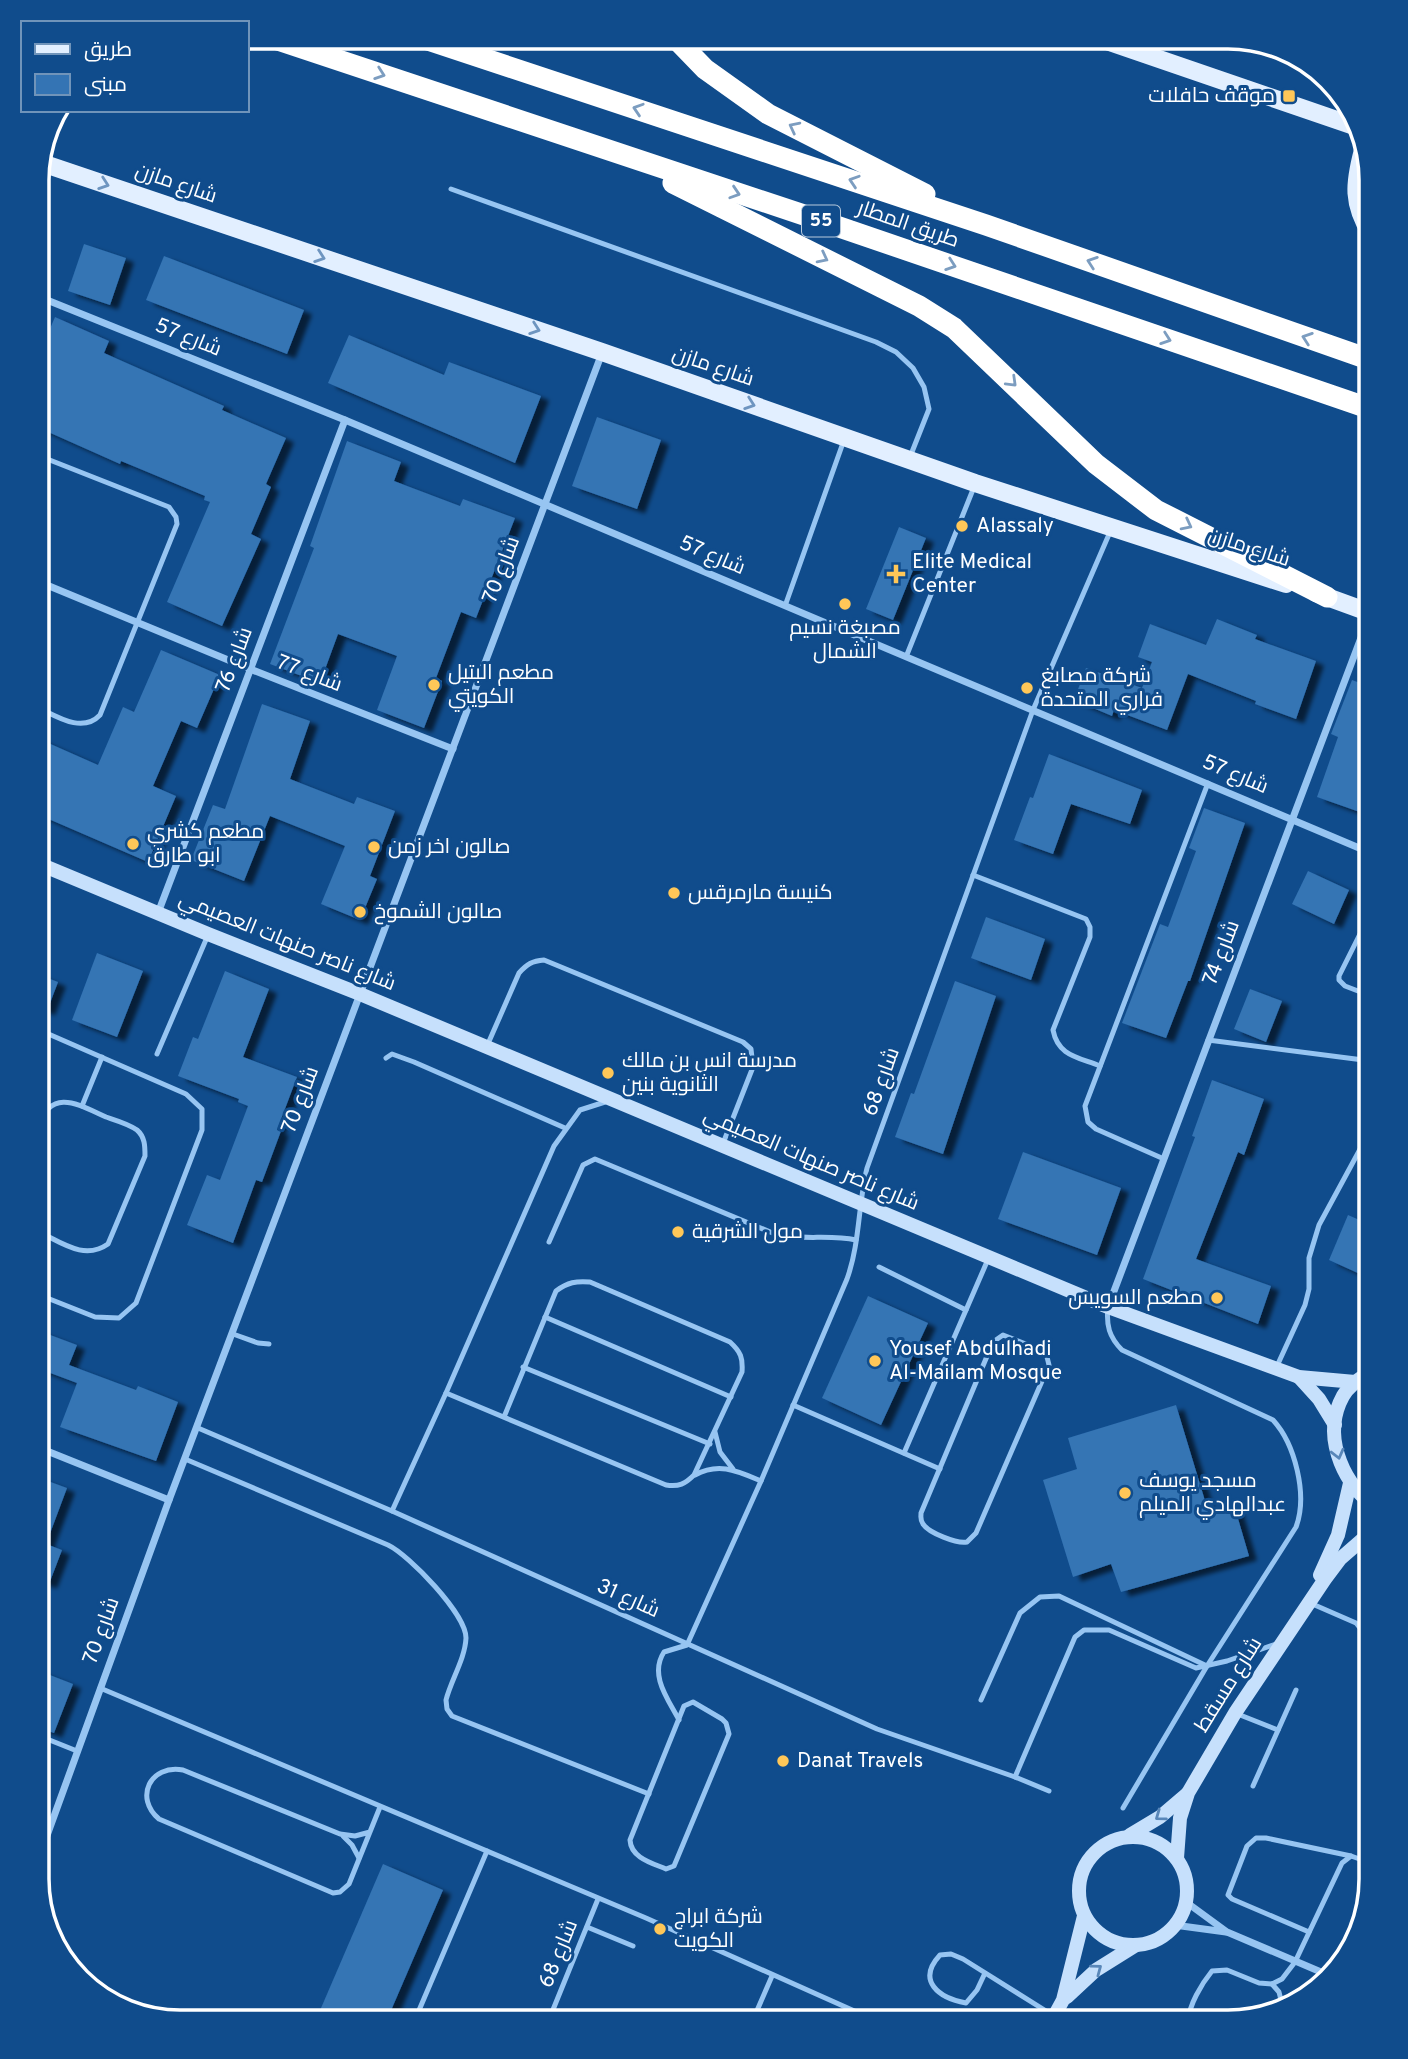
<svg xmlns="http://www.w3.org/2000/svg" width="1408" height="2059" font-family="Overpass,Cairo,sans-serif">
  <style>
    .building { fill: #3474b4; filter: url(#shadow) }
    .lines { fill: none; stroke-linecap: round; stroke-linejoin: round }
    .lane { stroke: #97c5f2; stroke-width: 5 }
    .street { stroke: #97c5f2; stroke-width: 7 }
    .secondary { stroke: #c6e0fc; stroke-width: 14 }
    .primary { stroke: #e2efff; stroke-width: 18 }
    .highway { stroke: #fff; stroke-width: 21 }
    .oneway { stroke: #7c9dc0 }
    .oneway2 { stroke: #6e95c0 }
    .oneway3 { stroke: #5987b9 }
    .poi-dot { fill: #ffc758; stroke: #104c8c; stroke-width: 2.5 }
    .labels { text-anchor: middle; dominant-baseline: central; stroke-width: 6; stroke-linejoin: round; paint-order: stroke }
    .shield { fill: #104c8c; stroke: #b7c9dc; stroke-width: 2 }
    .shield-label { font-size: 19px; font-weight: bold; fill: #fff }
    .poi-label { font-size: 21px; fill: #fff; stroke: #104c8c; text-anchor: start }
    .street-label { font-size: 21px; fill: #fff; stroke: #104c8c }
    .rim { fill: none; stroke: #fff; stroke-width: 3.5 }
  </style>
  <defs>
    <filter id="shadow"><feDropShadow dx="8" dy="4.5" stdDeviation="2" flood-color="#0009"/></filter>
  </defs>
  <rect width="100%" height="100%" fill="#104c8c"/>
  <g class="building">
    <path d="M84,244l42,14 -16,47 -42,-14z"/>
    <path d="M164,256l140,54 -17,44 -141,-54z"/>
    <path d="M55,317l54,24 -5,12 120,53 -2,4 64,28 -20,46 5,3 -20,47 10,5 -39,87 -55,-24 43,-100 -6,-2 1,-4 -84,-35 -1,3 -83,-37v-68z"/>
    <path d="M349,335l95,40 5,-13 92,34 -26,67 -187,-80z"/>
    <path d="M597,417l64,23 -24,69 -65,-23z"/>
    <path d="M347,441l54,21 -7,19 66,25 3,-7 52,19 -39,100 -15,-6 -25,66 6,3 -18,47 -47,-18 20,-54 -59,-22 -18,49 -50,-19 44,-116 -4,-2z"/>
    <path d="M899,527l27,11 -33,82 -27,-11z"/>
    <path d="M1217,619l40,16 -2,4 61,22 -20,58 -41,-15 1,-3 -68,-27 -21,56 -53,-20 -2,6 -38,-16 12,-32 56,20 10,-26 -14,-5 12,-33 56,21z"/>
    <path d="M161,650l59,25 -23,53 -16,-7 -28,65 23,10 -28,66 -111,-48v-76l61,27 25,-58 11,5z"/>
    <path d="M1352,680l19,7v46l-8,24 8,3v56l-54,-19 21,-60 -7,-3z"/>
    <path d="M262,704l48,17 -20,58 64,25 3,-7 38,14 -25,65 7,3 -17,41 -39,-16 24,-58 -75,-30 -26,65 -53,-21 22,-55 12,4z"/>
    <path d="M1049,754l93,36 -12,34 -59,-20 -18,50 -39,-14 16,-43 3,1z"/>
    <path d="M1204,808l41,15 -55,158h-2l-22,57 -44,-15 38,-99 8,3 28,-76 -7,-3z"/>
    <path d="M1308,871l41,19 -15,34 -42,-20z"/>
    <path d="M986,917l59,22 -14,41 -60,-22z"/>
    <path d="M97,953l46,18 -26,66 -45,-17z"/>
    <path d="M225,971l44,18 -26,68 54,20 -20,53 4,1 -19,51 -6,-2 -23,63 -46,-18 20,-50 13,5 28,-74 -10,-4 1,-3 -61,-23 15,-39 5,2z"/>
    <path d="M37,974l21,8 -11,29 -10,-4z"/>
    <path d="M955,981l41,15 -53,158 -48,-17 16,-44 3,1z"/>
    <path d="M1250,989l32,12 -16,41 -32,-13z"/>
    <path d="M1212,1080l52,19 -20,56 -6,-3 -42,107 75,27 -13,38 -115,-45 52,-142 -3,-1z"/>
    <path d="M1023,1152l98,36 -24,67 -99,-36z"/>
    <path d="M1348,1215l23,10v54l-42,-19z"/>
    <path d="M868,1296l60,27 -47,102 -59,-27z"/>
    <path d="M37,1330l40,15 -8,20 67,25 2,-4 40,16 -22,59 -96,-34 17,-44 -40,-15z"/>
    <path d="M1176,1405l33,109 25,-9 15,51 -128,36 -10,-28 -38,13 -30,-97 34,-11 -9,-31z"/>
    <path d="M37,1477l30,11 -21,56 16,6 -13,34 -12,-4z"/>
    <path d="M37,1670l36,14 -19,49 -17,-6z"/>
    <path d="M383,1864l60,26 -57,132h-71z"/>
  </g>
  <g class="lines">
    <g class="lane">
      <path d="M451,189l425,153 20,10 17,16 11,19 5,22 -19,48"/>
      <path d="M785,606l59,-166"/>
      <path d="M906,657l68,-170"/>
      <path d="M37,707c19,9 45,27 63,8l77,-191 -1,-7 -7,-10 -132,-52"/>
      <path d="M973,875l113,44 4,8v10l-37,93c5,26 25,27 47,36"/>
      <path d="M1371,996l-26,-10 -6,-6v-4l32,-64"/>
      <path d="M1208,1040l163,21"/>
      <path d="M487,1046l32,-73c8,-9 13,-12 25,-13l199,82 8,7 2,18 -31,79"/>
      <path d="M157,1054l51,-119"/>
      <path d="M386,1058l6,-4 22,8 151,66"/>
      <path d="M82,1106l20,-49"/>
      <path d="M1164,1159l-68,-30 -8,-7 -3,-16 123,-323"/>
      <path d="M37,1231c24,11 47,30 71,13l37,-88c0,-10 0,-19 -8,-26 -8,-6 -22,-10 -31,-13 -29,-13 -53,-29 -69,9"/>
      <path d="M549,1242l34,-77 12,-6 180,75c27,7 54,0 81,6"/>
      <path d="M879,1267l87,43"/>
      <path d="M37,1294l58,23 24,1 17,-15 66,-173v-21l-16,-15 -149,-65"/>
      <path d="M1108,1307c-2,18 1,30 14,43l151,70c22,24 35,75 23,107l-89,139 -84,142"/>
      <path d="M545,1317l186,80"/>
      <path d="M233,1334l25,9 11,1"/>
      <path d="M1003,1335l38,15 5,3 3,12 -73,168 -9,9c-10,2 -38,-9 -44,-18 -3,-4 -2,-6 -2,-11l72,-171z"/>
      <path d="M1277,1366l28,-61 4,-16v-31l10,-33 52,-96"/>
      <path d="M523,1367l187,77"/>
      <path d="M446,1393l220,92c13,2 19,-1 28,-10l48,-103c1,-14 -1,-20 -12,-30l-140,-60c-14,-1 -22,0 -34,9l-52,126"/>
      <path d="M793,1405l147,64"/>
      <path d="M198,1428l194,83 485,218 138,48 34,14"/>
      <path d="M715,1432l5,20 13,17"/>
      <path d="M904,1453l85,-196"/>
      <path d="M185,1459l203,86c21,10 78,69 78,93 -1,21 -15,42 -20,62l1,9 5,7 197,78"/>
      <path d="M695,1475c24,-13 42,-4 66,6"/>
      <path d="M392,1511l54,-118 108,-247 26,-36 25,-8"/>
      <path d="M1310,1603l46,20 9,11 6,20"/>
      <path d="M100,1688l546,230 233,104"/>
      <path d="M981,1700l39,-87 20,-16 19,-1 148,70"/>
      <path d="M693,1702l29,17 4,4 3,11 -55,132 -8,3c-14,-6 -35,-11 -36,-29l54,-134z"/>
      <path d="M1235,1713l43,17"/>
      <path d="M679,1720c-11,-21 -30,-45 -15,-68l23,-7 74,-164 86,-202c13,-36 11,-74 20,-111l166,-458 77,-178"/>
      <path d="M37,1735l40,16"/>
      <path d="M1015,1777l60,-140 9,-7h25l87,38 31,-7 49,-17"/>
      <path d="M1253,1786l43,-96"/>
      <path d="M370,1832l-15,4 -15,-2 -157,-64c-33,-6 -49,28 -24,49l174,74 7,-1 9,-8 31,-77"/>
      <path d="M343,1836l9,9 7,13"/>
      <path d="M587,1927l46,19"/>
      <path d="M1309,1932l-77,-33 -4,-4 19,-49 9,-8h10l85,18"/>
      <path d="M985,1973l-8,17 -11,13c-27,-5 -50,-22 -26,-48l11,-1 12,5 91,57"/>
      <path d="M1272,1984l7,8 4,16"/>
      <path d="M414,2022l73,-171"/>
      <path d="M548,2022l50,-123"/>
      <path d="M752,2022l20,-46"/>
      <path d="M1189,2022c-2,-15 14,-40 23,-51l15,-1 32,13 13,1 10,-5 13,-17 47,-99 9,-7 20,7"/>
    </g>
    <g class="street">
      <path d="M37,296l308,124 1026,433"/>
      <path d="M37,581l213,88 203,80"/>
      <path d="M158,913l187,-493"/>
      <path d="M1108,1307l262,-693"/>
      <path d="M37,1447l132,53"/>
      <path d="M37,1863l132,-363 433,-1147"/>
      <path d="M1186,1902l41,30 101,43"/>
      <path d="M1174,1925l52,7"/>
    </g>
    <g class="secondary">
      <path d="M37,863l171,71 152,60 748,313 191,70 56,5"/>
      <path d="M1299,1377l20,22 16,26"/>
      <path d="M1371,1504c-30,-25 -49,-70 -28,-108 6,-11 18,-18 28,-25"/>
      <path d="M1320,1575l18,-40 12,-52"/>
      <path d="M1130,1835l30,-18 27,-23"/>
      <circle cx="1133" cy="1891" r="54"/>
      <path d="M1177,1858l3,-40 8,-25 47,-80 90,-134 15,-20 31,-27"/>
      <path d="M1067,1997l29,-27 40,-25"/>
      <path d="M1051,2022l12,-22 21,-84"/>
    </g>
    <g class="primary">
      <path d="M1095,37l262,90"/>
      <path d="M1363,150c-9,34 -11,53 8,84"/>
      <path d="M39,162l563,190 373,131 311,101"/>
      <path d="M1316,593l55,20"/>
    </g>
    <g class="highway">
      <path d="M269,37l541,180 561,192"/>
      <path d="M419,37l567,188 385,135"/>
      <path d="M674,37l31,32 63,45 157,80"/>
      <path d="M673,183l246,123 35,22 142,136 60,46 171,87"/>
    </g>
  </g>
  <defs><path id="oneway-chevron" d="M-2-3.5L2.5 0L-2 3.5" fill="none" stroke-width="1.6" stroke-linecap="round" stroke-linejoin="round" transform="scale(1.75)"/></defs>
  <g class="oneway">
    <use href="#oneway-chevron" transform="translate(380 74) rotate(19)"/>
    <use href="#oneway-chevron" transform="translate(638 109) rotate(-162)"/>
    <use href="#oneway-chevron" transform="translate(794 127) rotate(-153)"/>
    <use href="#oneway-chevron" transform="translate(854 181) rotate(-162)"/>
    <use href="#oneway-chevron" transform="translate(735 193) rotate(18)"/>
    <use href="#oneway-chevron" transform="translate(823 258) rotate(27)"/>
    <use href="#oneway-chevron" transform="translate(1092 262) rotate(-161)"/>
    <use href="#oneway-chevron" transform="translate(951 265) rotate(19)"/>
    <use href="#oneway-chevron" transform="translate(1307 338) rotate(-161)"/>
    <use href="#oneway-chevron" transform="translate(1166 339) rotate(19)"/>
    <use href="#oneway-chevron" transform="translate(1012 382) rotate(44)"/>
    <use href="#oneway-chevron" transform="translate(1187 525) rotate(27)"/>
  </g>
  <g class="oneway2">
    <use href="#oneway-chevron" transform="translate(104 184) rotate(19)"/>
    <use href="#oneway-chevron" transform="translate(320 257) rotate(19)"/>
    <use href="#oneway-chevron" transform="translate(535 329) rotate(19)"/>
    <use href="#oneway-chevron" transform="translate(750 404) rotate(19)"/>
  </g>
  <g class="oneway3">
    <use href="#oneway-chevron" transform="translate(1338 1454) rotate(76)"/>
    <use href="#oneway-chevron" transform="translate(1160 1816) rotate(144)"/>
    <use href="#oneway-chevron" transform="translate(1097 1969) rotate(-37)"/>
  </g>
  <g class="poi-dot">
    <rect x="1282" y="89" width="14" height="14" rx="3.5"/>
    <circle cx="962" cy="526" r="7"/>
    <path d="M892.5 563.5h7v7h7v7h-7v7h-7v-7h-7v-7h7z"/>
    <circle cx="845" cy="604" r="7"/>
    <circle cx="434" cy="685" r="7"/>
    <circle cx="1027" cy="688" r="7"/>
    <circle cx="133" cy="844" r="7"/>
    <circle cx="374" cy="847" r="7"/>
    <circle cx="674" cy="893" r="7"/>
    <circle cx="360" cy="912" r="7"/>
    <circle cx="608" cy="1073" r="7"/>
    <circle cx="678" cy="1232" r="7"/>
    <circle cx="1217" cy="1298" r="7"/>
    <circle cx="875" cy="1361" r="7"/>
    <circle cx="1125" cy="1493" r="7"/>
    <circle cx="783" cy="1761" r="7"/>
    <circle cx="660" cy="1929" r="7"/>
  </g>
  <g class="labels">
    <rect class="shield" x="802" y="205.5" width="38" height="31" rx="5"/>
    <g class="shield-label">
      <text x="821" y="221">55</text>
    </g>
    <g class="poi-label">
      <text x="1275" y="96" text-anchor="end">موقف حافلات</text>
      <text x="976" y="526">Alassaly</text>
      <text x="912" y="562">Elite Medical<tspan x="912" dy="24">Center</tspan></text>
      <text x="845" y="628" text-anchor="middle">مصبغة نسيم<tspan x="845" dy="24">الشمال</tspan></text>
      <text x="448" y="673">مطعم البتيل<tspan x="448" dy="24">الكويتي</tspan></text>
      <text x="1041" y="676">شركة مصابغ<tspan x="1041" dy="24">فراري المتحدة</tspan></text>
      <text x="147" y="832">مطعم كشري<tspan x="147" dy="24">ابو طارق</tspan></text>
      <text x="388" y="847">صالون اخر زمن</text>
      <text x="688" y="893">كنيسة مارمرقس</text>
      <text x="374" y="912">صالون الشموخ</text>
      <text x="622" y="1061">مدرسة انس بن مالك<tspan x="622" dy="24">الثانوية بنين</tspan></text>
      <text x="692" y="1232">مول الشرقية</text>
      <text x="1203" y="1298" text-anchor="end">مطعم السويس</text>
      <text x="889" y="1349">Yousef Abdulhadi<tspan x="889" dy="24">Al-Mailam Mosque</tspan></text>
      <text x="1139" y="1481">مسجد يوسف<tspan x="1139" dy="24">عبدالهادي الميلم</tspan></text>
      <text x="797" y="1761">Danat Travels</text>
      <text x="674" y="1917">شركة ابراج<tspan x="674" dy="24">الكويت</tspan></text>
    </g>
    <g class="street-label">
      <text transform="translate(176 184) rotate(19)">شارع مازن</text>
      <text transform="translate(908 225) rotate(19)">طريق المطار</text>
      <text transform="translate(188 338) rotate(22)">شارع 57</text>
      <text transform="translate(713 367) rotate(19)">شارع مازن</text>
      <text transform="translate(1249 548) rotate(18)">شارع مازن</text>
      <text transform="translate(712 556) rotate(23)">شارع 57</text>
      <text transform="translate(502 570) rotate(-69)">شارع 70</text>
      <text transform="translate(235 660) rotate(-69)">شارع 76</text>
      <text transform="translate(309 674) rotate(21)">شارع 77</text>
      <text transform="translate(1235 775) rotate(23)">شارع 57</text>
      <text transform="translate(287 942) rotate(22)">شارع ناصر صنهات العصيمي</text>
      <text transform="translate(1222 953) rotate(-69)">شارع 74</text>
      <text transform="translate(882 1082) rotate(-70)">شارع 68</text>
      <text transform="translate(301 1100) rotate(-69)">شارع 70</text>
      <text transform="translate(811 1160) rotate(23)">شارع ناصر صنهات العصيمي</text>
      <text transform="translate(628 1599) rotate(24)">شارع 31</text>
      <text transform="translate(102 1631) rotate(-70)">شارع 70</text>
      <text transform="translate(1229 1685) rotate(-58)">شارع مسقط</text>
      <text transform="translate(559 1954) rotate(-68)">شارع 68</text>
    </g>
  </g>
  <path d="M0 0H1408V2059H0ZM180 49H1228A131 131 0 0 1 1359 180V1879A131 131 0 0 1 1228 2010H180A131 131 0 0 1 49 1879V180A131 131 0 0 1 180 49Z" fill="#104c8c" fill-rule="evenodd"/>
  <path class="rim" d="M180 49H1228A131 131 0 0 1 1359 180V1879A131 131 0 0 1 1228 2010H180A131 131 0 0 1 49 1879V180A131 131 0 0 1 180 49Z"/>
  <rect x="21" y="21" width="228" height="91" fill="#104c8c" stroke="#7094ba" stroke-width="2"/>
  <rect x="35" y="44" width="35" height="10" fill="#e2efff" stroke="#7094ba" stroke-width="2"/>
  <text x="84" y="56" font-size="21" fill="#ffffff">طريق</text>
  <rect x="35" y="74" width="35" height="21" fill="#3474b4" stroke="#7094ba" stroke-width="2"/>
  <text x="84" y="91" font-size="21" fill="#ffffff">مبنى</text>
</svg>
